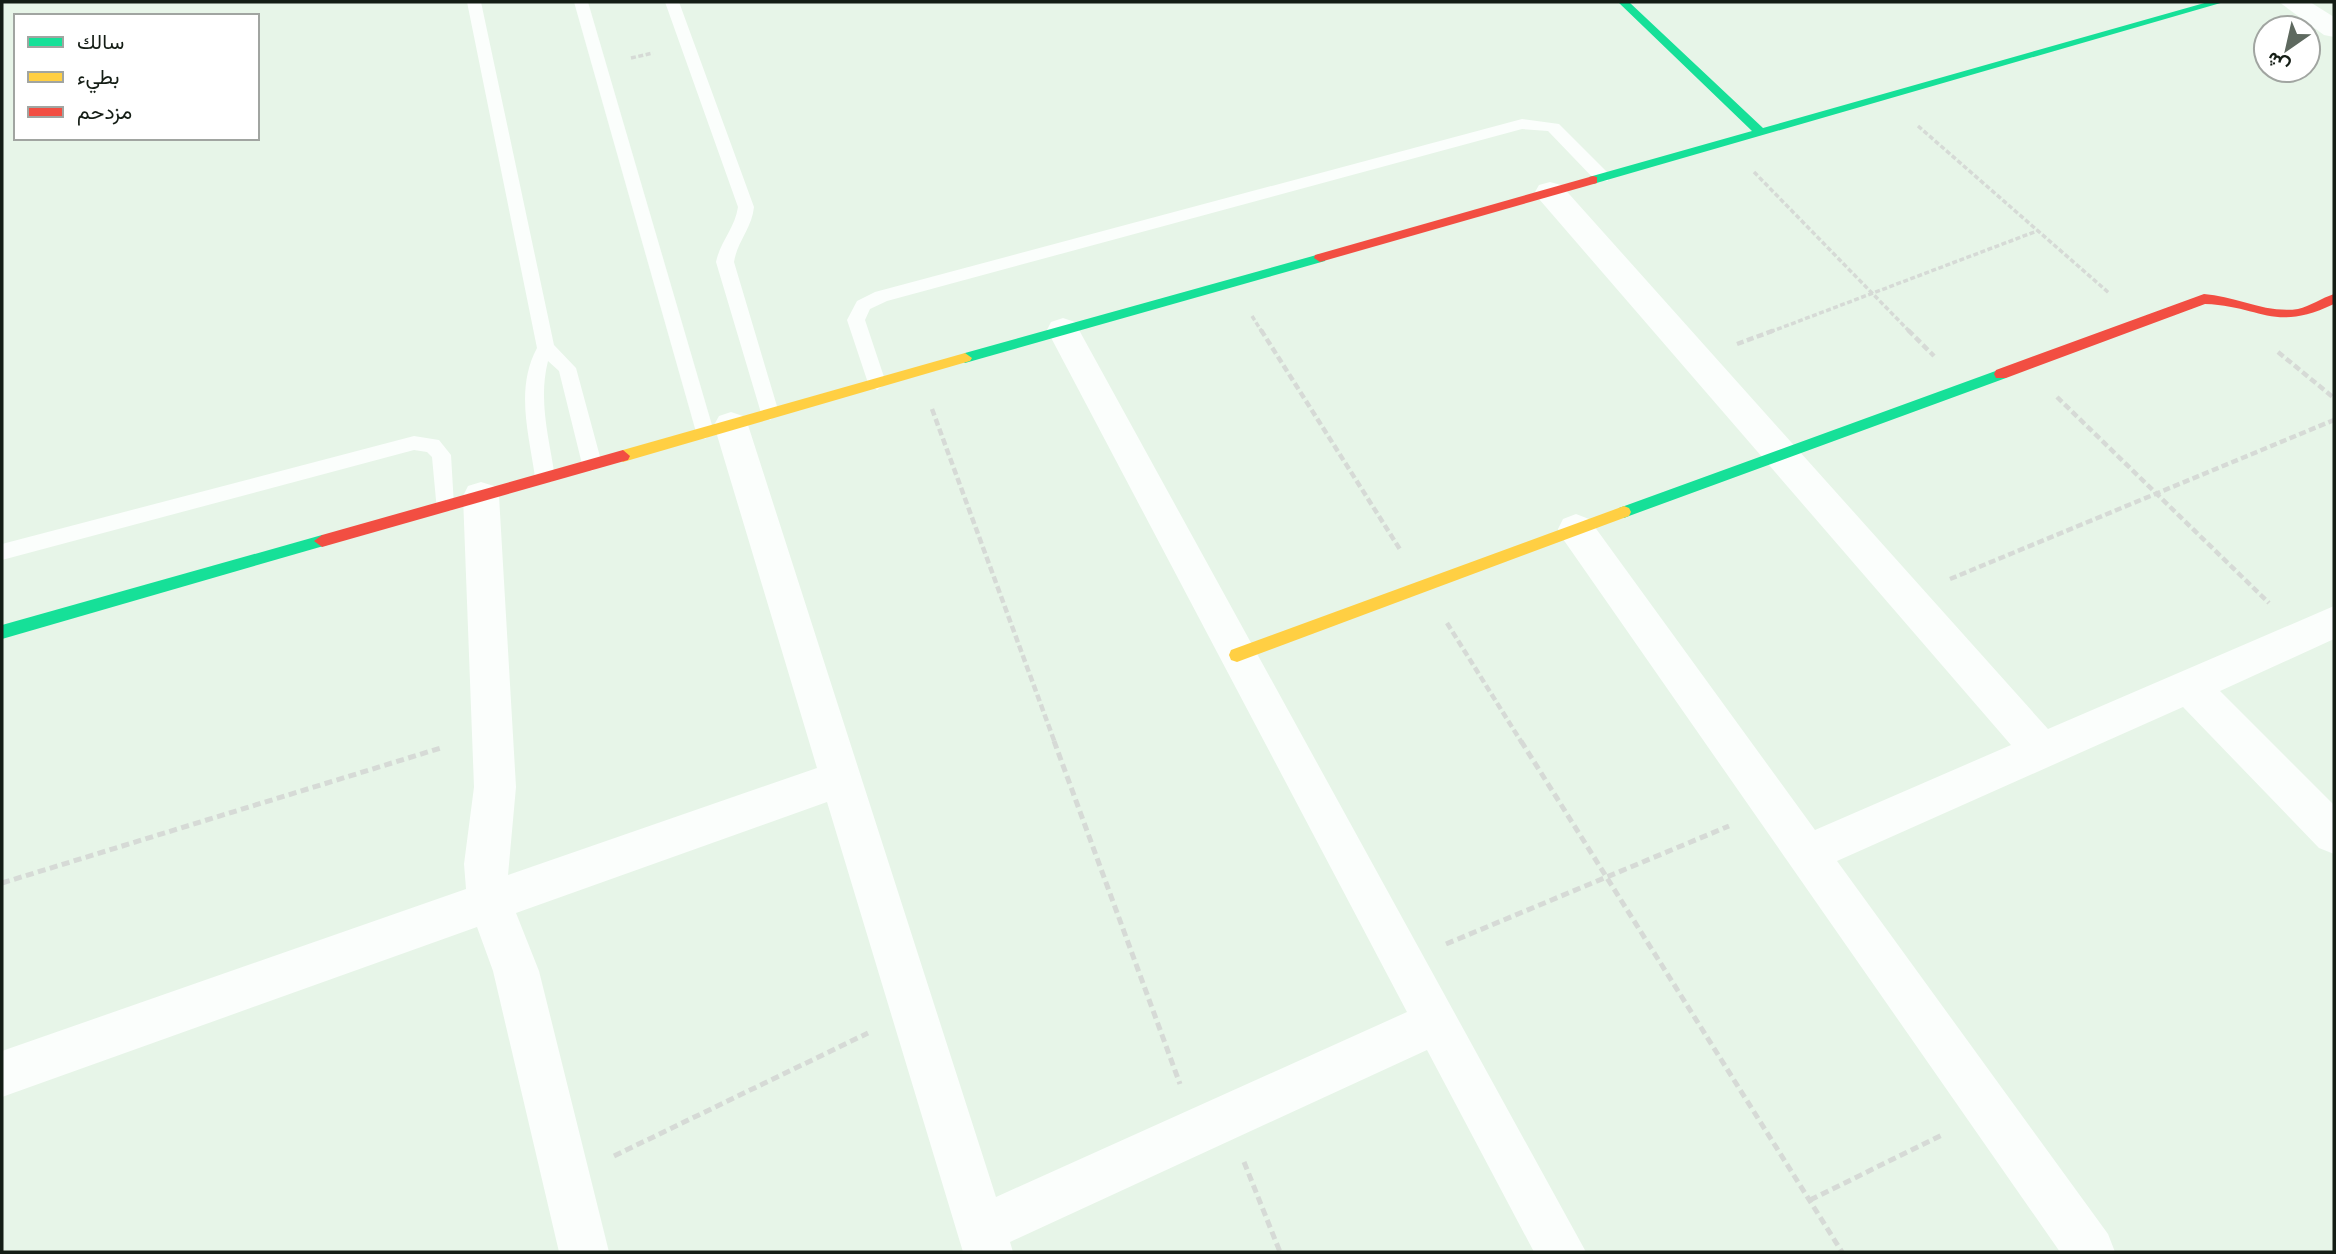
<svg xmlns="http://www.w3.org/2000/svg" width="2336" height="1254" font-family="Cabin,Vazirmatn,sans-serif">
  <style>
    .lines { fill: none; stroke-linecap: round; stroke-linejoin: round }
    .path-far2 { stroke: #d6dad6; stroke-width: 3.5; stroke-dasharray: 5 2.5; stroke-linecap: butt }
    .path-far1 { stroke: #d6dad6; stroke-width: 4.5; stroke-dasharray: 7 3.5; stroke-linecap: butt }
    .path { stroke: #d6dad6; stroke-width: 5; stroke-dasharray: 8 4.5; stroke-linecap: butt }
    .lane { fill: #fbfefc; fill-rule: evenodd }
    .street { fill: #fbfefc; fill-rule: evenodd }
    .fast { fill: #16e098; fill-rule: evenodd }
    .slow { fill: #ffcf43; fill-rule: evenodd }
    .jam { fill: #f24e42; fill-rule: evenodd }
  </style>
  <rect width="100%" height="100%" fill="#e7f5e8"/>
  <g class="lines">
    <g class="path-far2">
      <path d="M631,58l22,-5"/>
      <path d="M1918,126l191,167"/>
      <path d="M1754,172l156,160"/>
      <path d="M1252,316l10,16"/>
      <path d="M1770,332l267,-101"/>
    </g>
    <g class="path-far1">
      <path d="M1261,330l140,221"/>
      <path d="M1908,330l26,26"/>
      <path d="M1737,344l38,-14"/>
      <path d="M2278,352l56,46"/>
      <path d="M2057,397l212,206"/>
      <path d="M932,409l123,334"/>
      <path d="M1950,579l384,-159"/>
      <path d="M1447,623l75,120"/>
    </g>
    <g class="path">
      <path d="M1054,741l126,343"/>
      <path d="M1521,741l321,511"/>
      <path d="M2,883l442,-136"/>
      <path d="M1446,944l283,-118"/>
      <path d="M614,1156l254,-123"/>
      <path d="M1244,1162l36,90"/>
      <path d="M1810,1200l134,-66"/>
    </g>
    <g class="lane">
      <path d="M467,2h14l73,343 22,23 26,96 -10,7 -10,-7 -23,-93 -11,-10c-10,39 1,77 7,116l-3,5h-14l-3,-5c-6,-43 -20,-88 2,-129z"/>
      <path d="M574,2h14l126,430 -9,7 -9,-7z"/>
      <path d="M665,2h14l75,205c-2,21 -17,35 -20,55l45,151 -9,7 -9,-7 -45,-151c4,-20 19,-34 22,-55z"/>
      <path d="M1522,119l37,5 49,49v8h-12l-48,-50 -26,-2 -635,172 -17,8 -5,11 21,63 -9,7 -9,-7 -21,-63 10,-19 18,-9z"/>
      <path d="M414,436l25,4 12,15 3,51 -3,5h-14l-5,-54 -5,-5 -13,-2 -412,110v-16z"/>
    </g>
    <g class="street">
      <path d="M2279,2h31l24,15v20l-10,-2z"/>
      <path d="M1550,182l11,3 487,544 286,-123v33l-114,52 114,114v49l-15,-6 -136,-141 -346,154 271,373 7,18h-55l-497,-713 -5,-10 5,-10 13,-5 13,5 226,311 196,-85 -472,-546 -4,-7 4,-7z"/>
      <path d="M1063,318l12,4 4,8 507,922h-52l-107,-202 -417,192 3,10h-50l-136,-450 -311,111 23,58 70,281h-50l-66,-281 -16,-44 -475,170v-46l464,-162 -2,-25 10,-77 -11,-291 5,-10 13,-4 13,4 5,10 17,291 -8,88 309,-107 -103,-343 5,-9 12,-4 12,4 5,9 248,772 411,-185 -360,-682 4,-8z"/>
    </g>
    <g class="fast">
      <path d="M1618,2h11l134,126 445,-126h16l-631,182 -4,-1v-6l163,-46z"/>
      <path d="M1320,254l6,4 -1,3 -360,102 -7,-5 7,-5z"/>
      <path d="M2001,369l5,1 2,4 -2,4 -377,138 -5,2 -7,-6 2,-4z"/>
      <path d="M322,535l8,6 -3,4 -325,94v-14z"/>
    </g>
    <g class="slow">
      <path d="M965,353l7,5 -2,3 -347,101 -7,-6 7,-6z"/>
      <path d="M1624,506l5,2 2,4 -2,4 -392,146 -6,-2 -2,-5 2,-5z"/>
    </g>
    <g class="jam">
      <path d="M1593,176l4,1v6l-277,79 -6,-4 1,-3z"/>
      <path d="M2204,294c31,2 63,20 94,15 12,-3 24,-11 36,-15v10c-61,29 -72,2 -129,0l-199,74h-10l-2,-4 2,-4z"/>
      <path d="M623,450l7,6 -2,4 -306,87 -8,-6 8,-6z"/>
    </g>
  </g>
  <rect width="2336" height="1254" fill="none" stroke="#141d15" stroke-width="7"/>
  <rect x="14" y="14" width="245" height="126" fill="#ffffff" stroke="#a1a5a1" stroke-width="2"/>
  <rect x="28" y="37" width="35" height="10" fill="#16e098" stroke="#a1a5a1" stroke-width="2"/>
  <text x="77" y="49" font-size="21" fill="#141d15">سالك</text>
  <rect x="28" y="72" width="35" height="10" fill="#ffcf43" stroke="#a1a5a1" stroke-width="2"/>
  <text x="77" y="84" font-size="21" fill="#141d15">بطيء</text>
  <rect x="28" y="107" width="35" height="10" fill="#f24e42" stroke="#a1a5a1" stroke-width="2"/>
  <text x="77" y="119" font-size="21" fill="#141d15">مزدحم</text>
  <g transform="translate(2287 49) rotate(214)"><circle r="33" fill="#ffffff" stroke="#a1a5a1" stroke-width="2"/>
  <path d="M0-5L12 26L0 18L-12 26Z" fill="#5e695f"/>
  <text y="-10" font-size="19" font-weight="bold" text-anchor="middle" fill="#141d15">ش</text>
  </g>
</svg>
